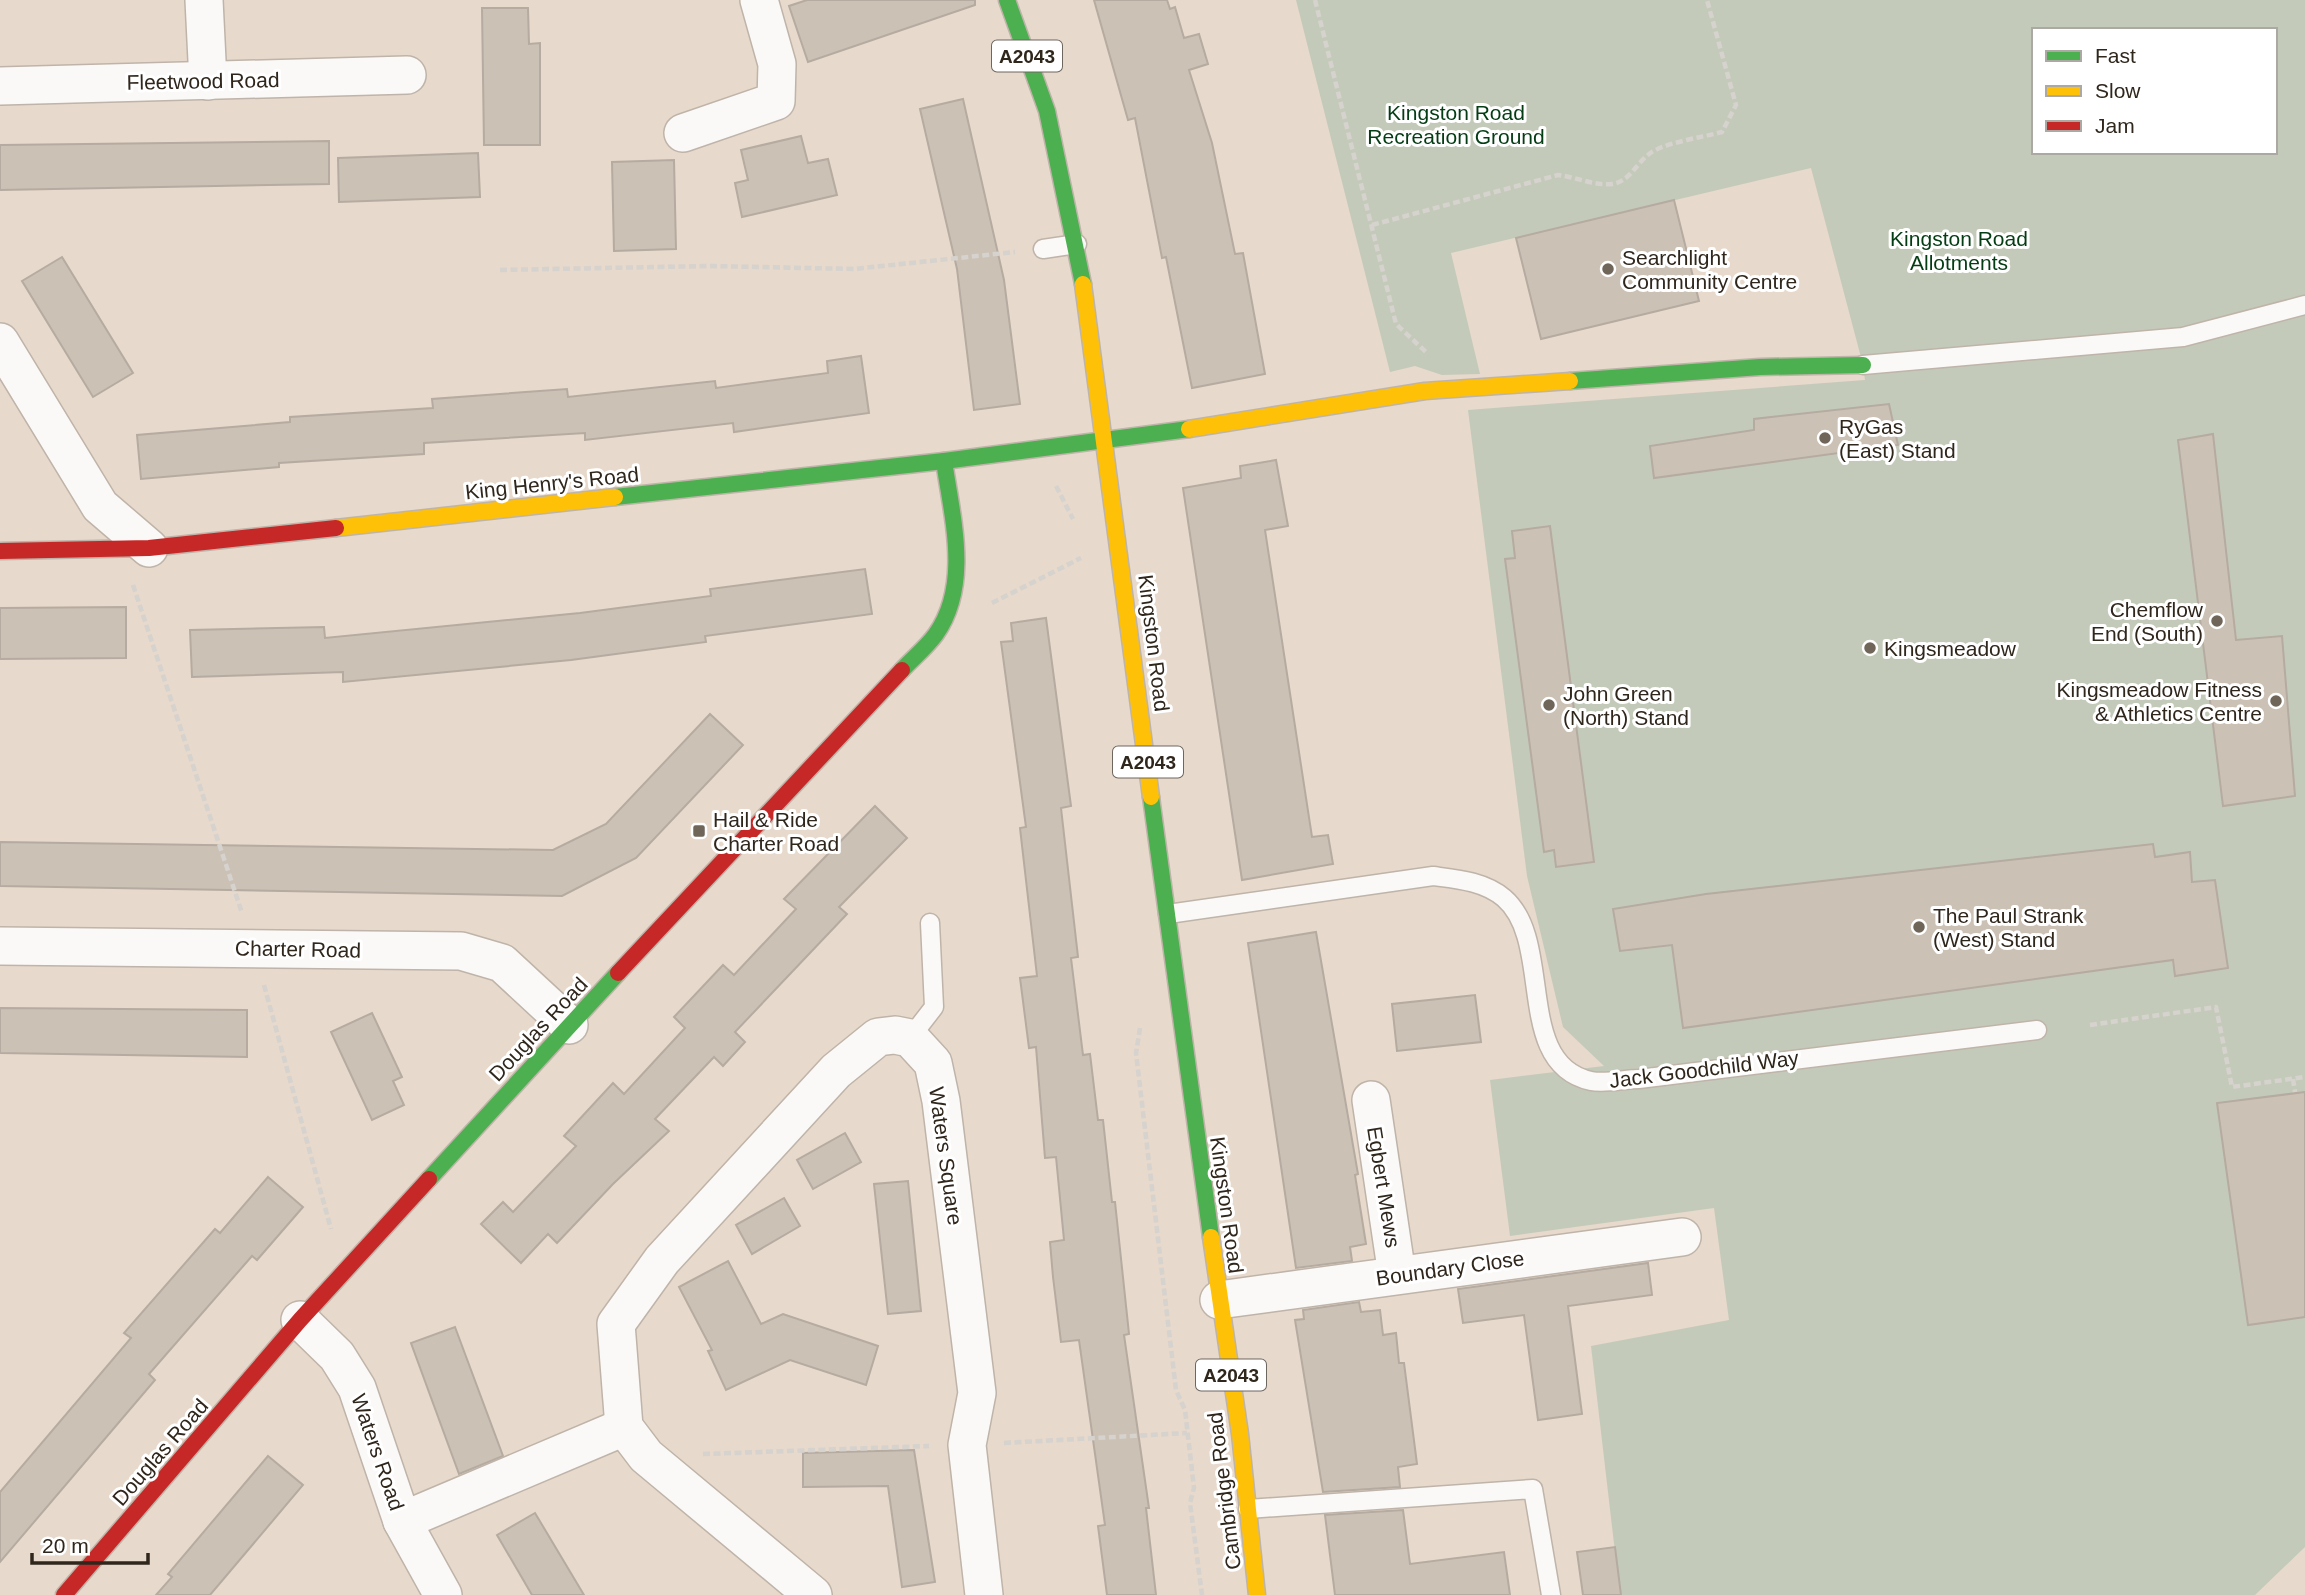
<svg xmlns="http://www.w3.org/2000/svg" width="2305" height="1595" font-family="Helvetica,sans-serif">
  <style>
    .green { fill: #c4cab9; fill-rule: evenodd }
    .building { fill: #cbc1b5; stroke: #b6aba0; stroke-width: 2 }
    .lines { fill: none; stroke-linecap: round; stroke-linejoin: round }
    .lane-casing { stroke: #bfb4a9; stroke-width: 21 }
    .street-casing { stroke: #bfb4a9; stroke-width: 40 }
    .fast-casing { stroke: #bfb4a9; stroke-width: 19 }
    .slow-casing { stroke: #bfb4a9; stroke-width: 19 }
    .jam-casing { stroke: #bfb4a9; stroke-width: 19 }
    .path { stroke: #d6d2ce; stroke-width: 4.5; stroke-dasharray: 7 3.5; stroke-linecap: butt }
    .lane { stroke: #fbf9f7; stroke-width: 18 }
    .street { stroke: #fbf9f7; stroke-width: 37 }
    .fast { stroke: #4caf50; stroke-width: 16 }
    .slow { stroke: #ffc107; stroke-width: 16 }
    .jam { stroke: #c62828; stroke-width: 16 }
    .poi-dot { fill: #6f6559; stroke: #fff; stroke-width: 2.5 }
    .labels { text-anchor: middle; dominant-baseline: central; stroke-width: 6; stroke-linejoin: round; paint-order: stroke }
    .shield { fill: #fff; stroke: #6d6760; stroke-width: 2 }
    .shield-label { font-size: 19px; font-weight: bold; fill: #2f261c }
    .street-label { font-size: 21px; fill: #2f261c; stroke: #fff }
    .park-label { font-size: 21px; fill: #043c14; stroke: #fff }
    .poi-label { font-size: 21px; fill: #2f261c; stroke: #fff; text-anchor: start }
  </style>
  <rect width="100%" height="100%" fill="#e7d9cb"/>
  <path class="green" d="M1296,0h1009v1547l-50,48h-635l-29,-249 138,-26 -15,-112 -204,28 -20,-156 114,-14 -41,-39 -36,-151 -59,-466 397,-30 -2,-15 -52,-197 -360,85 29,121 -38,1 -27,-9 -25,6zM2034,30h241v122h-241z"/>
  <g class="building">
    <path d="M807,0h168v5l-167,57 -19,-56z"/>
    <path d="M1094,0h73l3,9 5,-2 9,31 15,-4 9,30 -19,6 23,73 23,111 8,-1 22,121 -73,14 -26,-131 -4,1 -27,-140 -7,2z"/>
    <path d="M482,8h46l1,36 11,-1v102h-56z"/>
    <path d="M963,99l41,181 16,124 -46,6 -17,-141 -37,-160z"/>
    <path d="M801,136l7,27 20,-4 9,36 -95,22 -7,-34 13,-3 -7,-30z"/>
    <path d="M329,141v43l-329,6v-45z"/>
    <path d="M478,153l2,44 -141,5 -1,-44z"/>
    <path d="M674,160l2,89 -62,2 -2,-89z"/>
    <path d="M1674,200l25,101 -158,38 -25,-101z"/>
    <path d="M62,257l71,116 -40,24 -71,-116z"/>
    <path d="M861,356l8,57 -135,19 -1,-9 -148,17v-7l-161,10v11l-145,9v4l-138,12 -4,-44 153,-13v-5l143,-9 -1,-9 135,-10 1,8 147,-16 1,7 112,-15 -1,-12z"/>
    <path d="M1889,404l9,41 -244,33 -4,-32 104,-16v-11z"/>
    <path d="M2213,434l23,206 46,-4 13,160 -72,10 -45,-366z"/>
    <path d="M1276,460l12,66 -23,4 47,307 16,-2 5,29 -91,16 -59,-392 58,-10 -1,-12z"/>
    <path d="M1550,526l44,336 -38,5 -2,-17 -10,2 -39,-293 10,-1 -3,-27z"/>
    <path d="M865,569l7,45 -167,22 1,6 -135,18 -228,22v-10l-151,5 -2,-47 134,-3 1,11 255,-25 131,-17 -1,-7z"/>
    <path d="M126,607v51l-126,1v-51z"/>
    <path d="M1046,618l25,188 -10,2 17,149 -7,1 12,97 7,-1 8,66h5l9,82h3l14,132 -5,1 25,173h-3l10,87h-49l-9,-69 7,-1 -26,-185 -18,2 -8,-65 -3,-35 14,-2 -8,-83 -11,1 -9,-111 -7,1 -9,-70 17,-2 -17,-148 6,-1 -25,-185 12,-1 -2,-18z"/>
    <path d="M710,714l33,31 -107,113 -74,38 -562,-10v-44l553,8 53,-26z"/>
    <path d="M875,806l32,32 -68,69 8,7 -112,118 10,10 -22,24 -9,-9 -59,62 14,12 -56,53 -56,59 -9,-9 -27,29 -40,-39 22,-22 10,10 63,-66 -12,-10 49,-53 11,11 61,-66 -11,-11 49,-52 11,10 62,-66 -12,-10z"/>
    <path d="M2153,844l2,13 35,-5 2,30 23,-2 13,88 -53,8 -2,-16 -490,68 -11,-83 -52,6 -7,-42 93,-15z"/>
    <path d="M1316,932l42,242 -3,1 11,69 -16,3 2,14 -56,7 -48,-325z"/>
    <path d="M1475,995l6,47 -84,9 -5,-47z"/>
    <path d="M0,1008l247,2v47l-247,-4z"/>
    <path d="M372,1013l30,64 -9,4 11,24 -32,15 -41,-88z"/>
    <path d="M2305,1092v225l-57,8 -31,-222z"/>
    <path d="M845,1133l16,29 -48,27 -16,-29z"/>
    <path d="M268,1177l35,30 -46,53 -5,-4 -103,118 6,6 -155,182v-70l131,-154 -7,-5 91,-104 5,4z"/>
    <path d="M908,1181l13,130 -33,3 -14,-130z"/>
    <path d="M784,1198l16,28 -48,28 -16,-29z"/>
    <path d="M728,1261l33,63 22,-10 95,32 -12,39 -76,-25 -64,30 -18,-39 4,-1 -33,-63z"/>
    <path d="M1648,1263l4,32 -84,11 14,108 -44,6 -14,-105 -61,8 -5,-34z"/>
    <path d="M1359,1302l2,10 19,-2 3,25 13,-2 3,30h5l13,101 -19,3 2,20 -77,5 -28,-172 9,-1 -1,-9z"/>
    <path d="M455,1327l48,129 -44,18 -48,-131z"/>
    <path d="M914,1450l21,132 -33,5 -14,-101 -85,1v-34z"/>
    <path d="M268,1456l35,29 -93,110h-54l16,-18 -4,-3z"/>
    <path d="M1403,1510l7,54 94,-12 6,43h-175l-10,-80z"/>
    <path d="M535,1513l49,82h-52l-35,-60z"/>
    <path d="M1615,1547l6,48h-38l-6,-43z"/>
  </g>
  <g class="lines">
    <defs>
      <g id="lane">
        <path d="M1043,249l34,-5"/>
        <path d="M1863,365l320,-28 122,-32"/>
        <path d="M1168,914l265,-38c23,3 51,5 71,22 51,44 9,166 87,183 14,3 34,-2 48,-2l398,-49"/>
        <path d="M910,1038l24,-31 -4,-84"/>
        <path d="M1248,1509l285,-20 18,106"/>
      </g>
      <g id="street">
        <path d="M204,0l4,81"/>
        <path d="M0,86l407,-11"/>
        <path d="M683,133l93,-32 1,-37 -18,-64"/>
        <path d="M0,342l100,164 49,42"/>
        <path d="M0,946l461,5 41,12 67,62"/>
        <path d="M1371,1100l26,175"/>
        <path d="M1219,1300l463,-63"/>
        <path d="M300,1320l37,36 20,32 45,133 41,74"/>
        <path d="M402,1521l222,-94"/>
        <path d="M813,1595l-167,-139 -22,-29 -8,-103 46,-64 174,-189 42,-34 17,-2 15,3 23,25 8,38 36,292 -10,52 17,150"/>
      </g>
      <g id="fast">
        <path d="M1007,0l40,111 36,173"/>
        <path d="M1570,381l190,-14 103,-2"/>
        <path d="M615,497l329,-36 245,-32"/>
        <path d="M902,670c11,-12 25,-23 34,-36 35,-50 16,-117 8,-173"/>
        <path d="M1151,797l60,440"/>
        <path d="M429,1179l189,-206"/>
      </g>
      <g id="slow">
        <path d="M1083,284l68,513"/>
        <path d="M1189,429l236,-38 145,-10"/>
        <path d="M336,528l279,-31"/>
        <path d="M1211,1237l29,197 17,161"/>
      </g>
      <g id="jam">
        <path d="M0,551l149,-3 187,-20"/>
        <path d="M618,973l284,-303"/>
        <path d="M64,1595l236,-275 129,-141"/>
      </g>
    </defs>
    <use href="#lane" class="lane-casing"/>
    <use href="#street" class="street-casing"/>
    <use href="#fast" class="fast-casing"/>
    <use href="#slow" class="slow-casing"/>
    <use href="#jam" class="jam-casing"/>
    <g class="path">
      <path d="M1315,0l81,324 31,29"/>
      <path d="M1372,225l186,-50c18,2 36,11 54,9 17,-2 24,-20 37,-30 13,-11 55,-17 73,-22l14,-27 -29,-105"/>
      <path d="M500,270l210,-4 144,3 161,-17"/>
      <path d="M1056,486l17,33"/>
      <path d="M133,585l109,328"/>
      <path d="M992,603l89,-45"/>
      <path d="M264,985l67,244"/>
      <path d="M2090,1025l126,-18 16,80 73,-10"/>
      <path d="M1140,1028l-4,25 40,337 9,20 9,78 -4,15 12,92"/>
      <path d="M2293,1079l2,13"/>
      <path d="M1004,1443l183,-10"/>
      <path d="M703,1454l226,-8"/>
    </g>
    <use href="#lane" class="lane"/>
    <use href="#street" class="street"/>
    <use href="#fast" class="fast"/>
    <use href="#slow" class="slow"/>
    <use href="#jam" class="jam"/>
  </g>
  <g class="poi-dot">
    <circle cx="1608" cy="269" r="7"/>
    <circle cx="1825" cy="438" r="7"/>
    <circle cx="2217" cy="621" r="7"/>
    <circle cx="1870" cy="648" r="7"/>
    <circle cx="2276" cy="701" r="7"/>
    <circle cx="1549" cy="705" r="7"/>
    <rect x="692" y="824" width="14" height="14" rx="3.5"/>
    <circle cx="1919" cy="927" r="7"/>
  </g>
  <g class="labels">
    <g class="shield">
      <rect x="992" y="40.5" width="70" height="31" rx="5"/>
      <rect x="1113" y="746.5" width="70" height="31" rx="5"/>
      <rect x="1196" y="1359.5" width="70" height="31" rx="5"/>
    </g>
    <g class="shield-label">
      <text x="1027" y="56">A2043</text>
      <text x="1148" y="762">A2043</text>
      <text x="1231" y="1375">A2043</text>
    </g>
    <g class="street-label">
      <text transform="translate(203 81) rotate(-1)">Fleetwood Road</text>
      <text transform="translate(552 483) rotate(-6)">King Henry's Road</text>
      <text transform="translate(1154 643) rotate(83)">Kingston Road</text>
      <text transform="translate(298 949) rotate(1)">Charter Road</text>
      <text transform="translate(538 1029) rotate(-47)">Douglas Road</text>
      <text transform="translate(1704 1069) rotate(-7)">Jack Goodchild Way</text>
      <text transform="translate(946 1156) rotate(82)">Waters Square</text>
      <text transform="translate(1384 1187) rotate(81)">Egbert Mews</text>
      <text transform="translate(1227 1205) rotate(82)">Kingston Road</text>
      <text transform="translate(1450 1268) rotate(-8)">Boundary Close</text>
      <text transform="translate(160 1452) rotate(-49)">Douglas Road</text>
      <text transform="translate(378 1452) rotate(71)">Waters Road</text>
      <text transform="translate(1224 1491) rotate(-97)">Cambridge Road</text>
    </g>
    <g class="park-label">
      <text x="1456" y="112">Kingston Road<tspan x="1456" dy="24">Recreation Ground</tspan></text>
      <text x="1959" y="238">Kingston Road<tspan x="1959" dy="24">Allotments</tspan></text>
    </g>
    <g class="poi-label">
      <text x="1622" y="257">Searchlight<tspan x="1622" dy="24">Community Centre</tspan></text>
      <text x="1839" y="426">RyGas<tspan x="1839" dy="24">(East) Stand</tspan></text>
      <text x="2203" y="609" text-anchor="end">Chemflow<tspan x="2203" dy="24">End (South)</tspan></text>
      <text x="1884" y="648">Kingsmeadow</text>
      <text x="2262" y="689" text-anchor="end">Kingsmeadow Fitness<tspan x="2262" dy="24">&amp; Athletics Centre</tspan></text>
      <text x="1563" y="693">John Green<tspan x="1563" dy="24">(North) Stand</tspan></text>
      <text x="713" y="819">Hail &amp; Ride<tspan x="713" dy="24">Charter Road</tspan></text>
      <text x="1933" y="915">The Paul Strank<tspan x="1933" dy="24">(West) Stand</tspan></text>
    </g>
  </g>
  <rect x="2032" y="28" width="245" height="126" fill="#ffffff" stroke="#aca8a4" stroke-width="2"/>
  <rect x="2046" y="51" width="35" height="10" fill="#4caf50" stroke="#aca8a4" stroke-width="2"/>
  <text x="2095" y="63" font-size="21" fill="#2f261c">Fast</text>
  <rect x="2046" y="86" width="35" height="10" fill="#ffc107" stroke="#aca8a4" stroke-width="2"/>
  <text x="2095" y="98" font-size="21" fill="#2f261c">Slow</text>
  <rect x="2046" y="121" width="35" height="10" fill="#c62828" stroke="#aca8a4" stroke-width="2"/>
  <text x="2095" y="133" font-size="21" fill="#2f261c">Jam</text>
  <path d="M32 1553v10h116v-10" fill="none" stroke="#2f261c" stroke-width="3.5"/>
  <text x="42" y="1553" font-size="21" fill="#2f261c" stroke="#ffffff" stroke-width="5" paint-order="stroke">20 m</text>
</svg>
